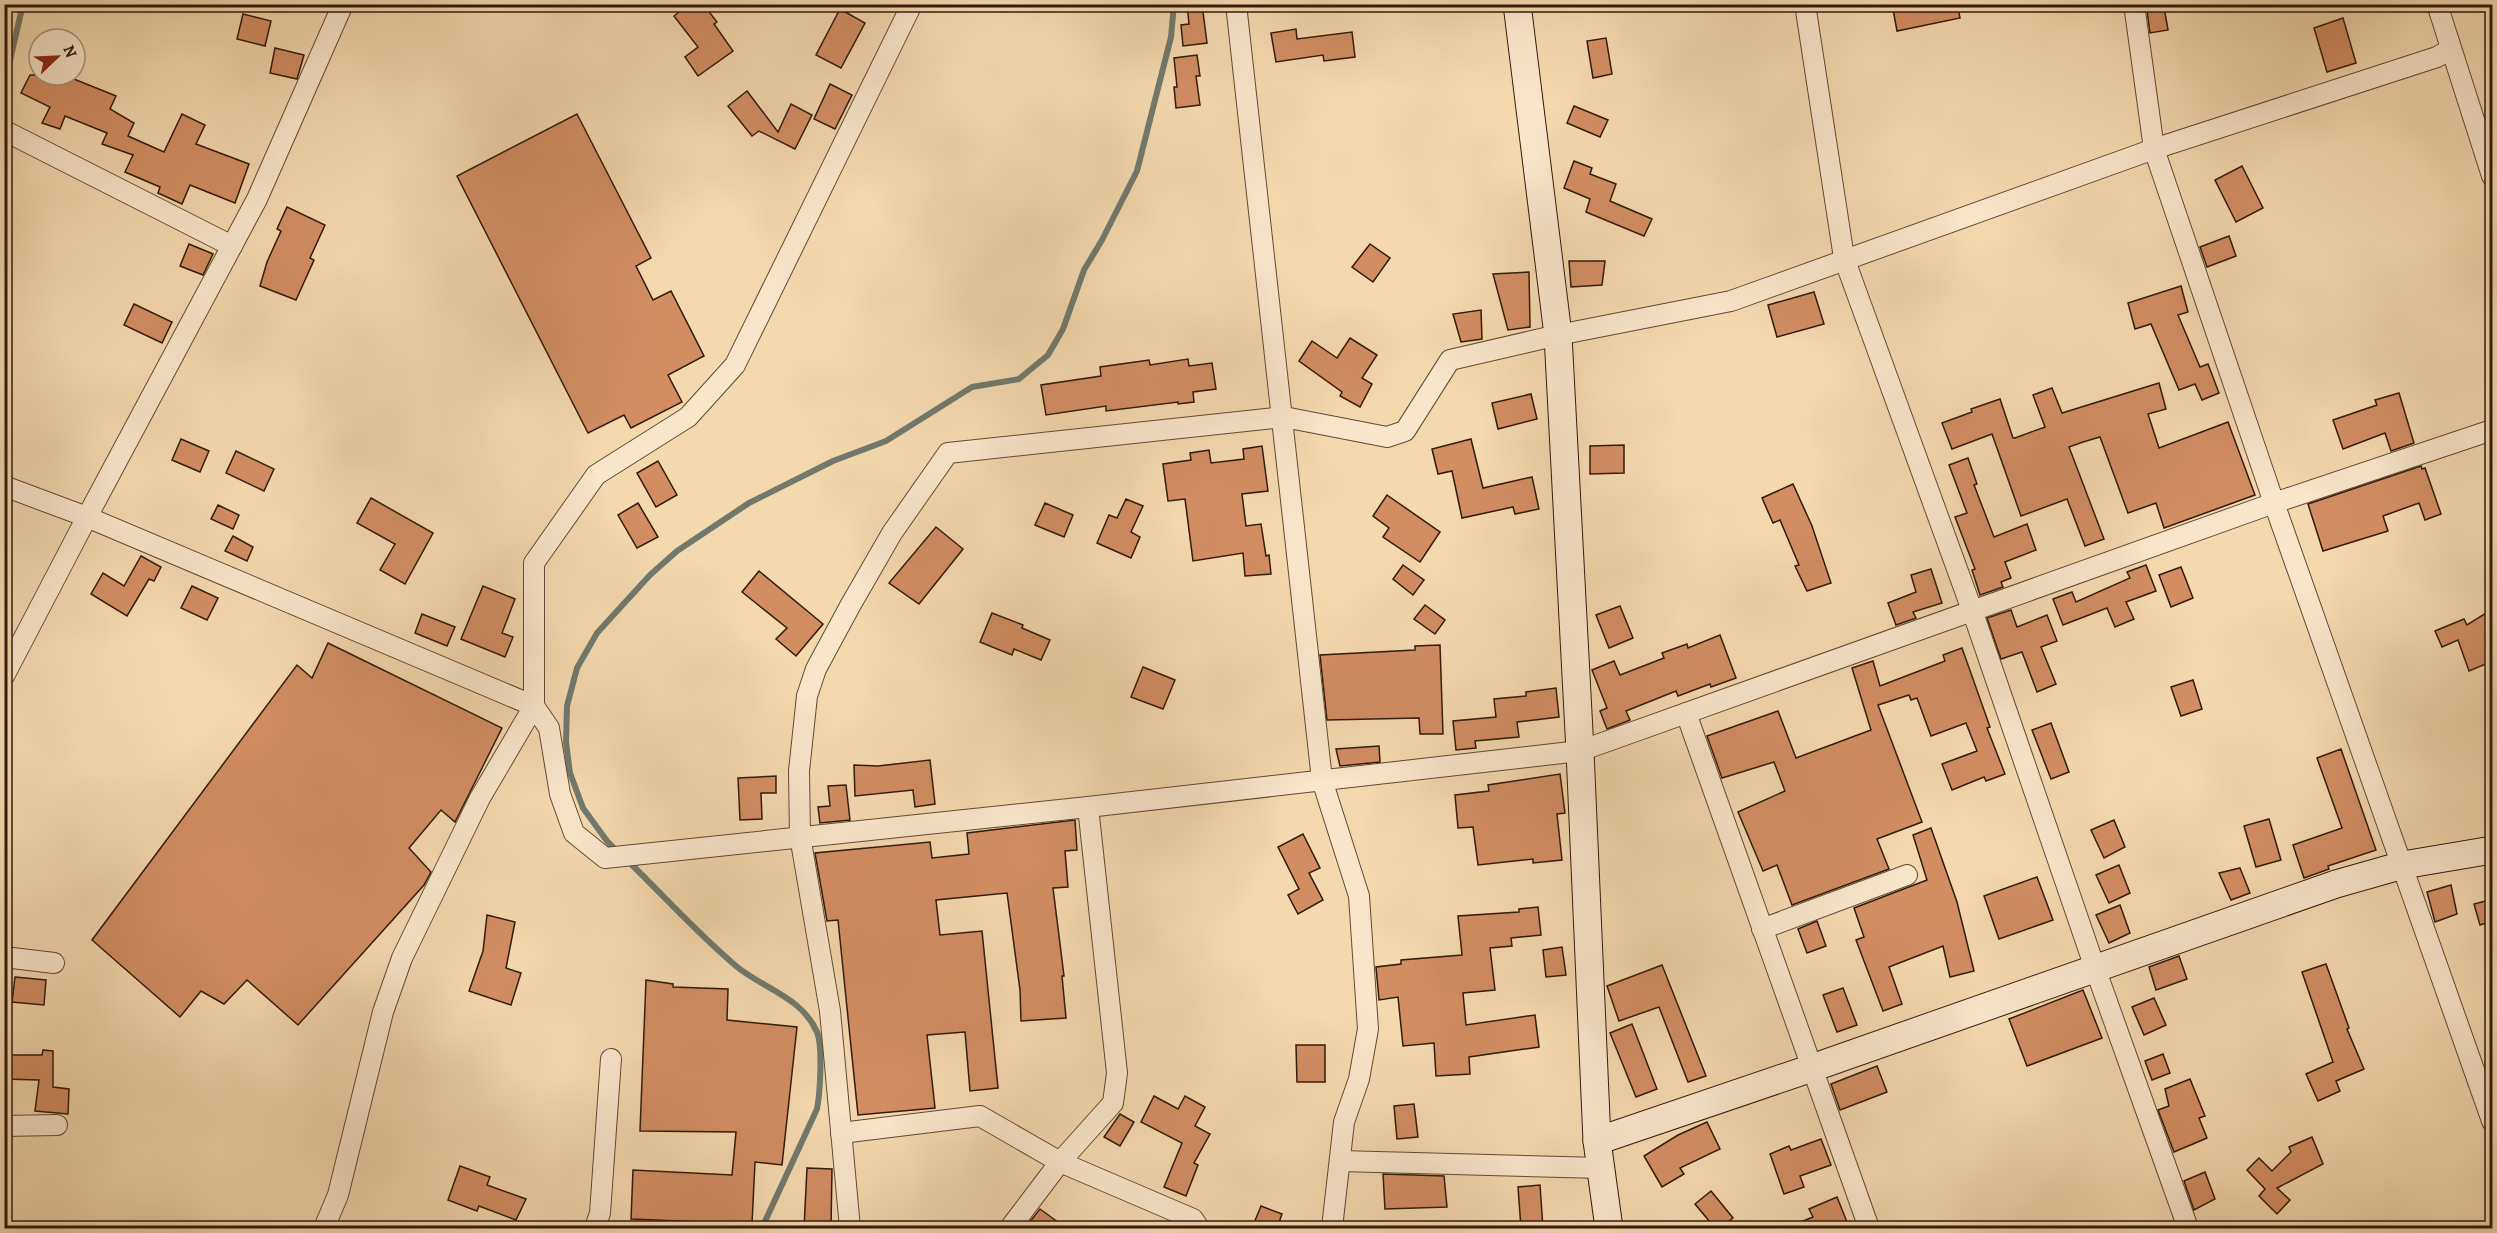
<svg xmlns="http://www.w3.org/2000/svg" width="2497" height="1233" font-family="Alegreya,serif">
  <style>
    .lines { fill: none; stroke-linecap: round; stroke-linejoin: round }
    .stream { stroke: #71796d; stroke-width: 6 }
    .building { fill: #d28d63; stroke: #311a09; stroke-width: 1.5 }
    .street-casing { stroke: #624a32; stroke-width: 22 }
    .secondary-casing { stroke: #311a09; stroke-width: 29 }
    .street { stroke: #f8e6ca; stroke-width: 20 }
    .secondary { stroke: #f8e6ca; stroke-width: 27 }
  </style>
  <rect width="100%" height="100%" fill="#f4d8ae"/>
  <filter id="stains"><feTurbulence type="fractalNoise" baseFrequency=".00333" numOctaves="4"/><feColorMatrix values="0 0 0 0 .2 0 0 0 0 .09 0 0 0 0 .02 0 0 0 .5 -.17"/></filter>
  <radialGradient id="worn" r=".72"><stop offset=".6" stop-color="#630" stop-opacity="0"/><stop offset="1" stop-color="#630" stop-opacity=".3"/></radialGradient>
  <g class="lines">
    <g class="stream">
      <path d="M4,86l19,-82"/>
      <path d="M619,853l-12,-12 -24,-33 -13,-35 -4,-31 1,-36 10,-38 20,-35 53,-58 27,-24 72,-48 84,-42 53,-20 86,-54 47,-8 29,-24 15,-26 21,-59 18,-30 35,-69 34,-134 3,-33"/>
      <path d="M627,860c36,35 70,73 109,106 26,22 66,31 81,66 6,14 3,61 0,77l-55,119"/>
    </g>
  </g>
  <g class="building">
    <path d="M689,4h14l14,18 -3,2 19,27 -35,25 -13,-19 13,-10 -24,-31z"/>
    <path d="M1187,4h15l5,39 -24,3 -2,-21 8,-1z"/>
    <path d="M1892,4h65l3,14 -63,13z"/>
    <path d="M2164,7l4,23 -18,3 -3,-23z"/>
    <path d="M840,9l25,14 -24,45 -25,-13z"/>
    <path d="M243,14l28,7 -6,25 -28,-7z"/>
    <path d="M2343,18l13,45 -29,9 -13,-44z"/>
    <path d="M1296,29l1,10 55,-7 3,25 -31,4 -1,-6 -47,7 -5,-29z"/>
    <path d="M1606,38l6,36 -19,4 -6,-37z"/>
    <path d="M275,48l29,7 -7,24 -27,-6z"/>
    <path d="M1197,55l3,21h-4l4,29 -24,3 -2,-21h3l-3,-29z"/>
    <path d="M30,75h34l52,21 -6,13 24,14 -6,13 36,16 18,-38 23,11 -9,19 53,20 -14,39 -45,-18 -8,19 -24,-11 2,-6 -35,-15 8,-17 -31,-11 5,-11 -42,-17 -5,13 -18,-6 8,-16 -29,-14z"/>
    <path d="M830,84l22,11 -17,34 -21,-10z"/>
    <path d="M747,91l31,41 13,-28 21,11 -17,34 -36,-18 -7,5 -24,-30z"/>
    <path d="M1574,106l34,14 -8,17 -33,-14z"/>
    <path d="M577,114l74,144 -15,8 17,34 18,-9 33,65 -36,19 14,27 -51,26 -7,-13 -36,18 -131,-257z"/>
    <path d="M1574,161l18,7 -2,6 26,10 -6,17 42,18 -8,17 -58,-24 4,-13 -26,-11z"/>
    <path d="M2242,166l21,42 -27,14 -21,-42z"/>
    <path d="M287,207l38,18 -15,33 4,2 -18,40 -36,-14 7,-24 14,-31 -4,-2z"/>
    <path d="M2229,236l7,20 -29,11 -7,-20z"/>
    <path d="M189,244l24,10 -10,21 -23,-9z"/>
    <path d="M1370,244l20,14 -17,24 -21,-15z"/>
    <path d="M1569,261h36l-3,24 -31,2z"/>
    <path d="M1529,272l1,55 -22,3 -15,-56z"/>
    <path d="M2181,286l7,26 -10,3 22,52 8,-3 11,29 -17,7 -7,-16 -16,6 -28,-66 -16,5 -7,-26z"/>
    <path d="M1814,292l10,32 -47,13 -9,-32z"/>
    <path d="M134,304l38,18 -10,21 -38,-18z"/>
    <path d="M1481,310l1,29 -21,3 -8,-28z"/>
    <path d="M1350,338l27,17 -15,23 10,6 -12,23 -20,-11 2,-4 -43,-31 13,-20 25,17z"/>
    <path d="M1188,359l1,7 23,-3 4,26 -23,3 1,10 -16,2v-2l-72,9v-5l-60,9 -5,-30 60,-9 -1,-9 49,-7 1,5z"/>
    <path d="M2159,383l7,26 -18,5 11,34 69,-26 27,73 -91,33 -8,-25 -28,10 -28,-76 -17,5 -14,5 35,92 -19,7 -18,-47 -46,17 -29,-82 -40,15 -10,-26 30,-11 -1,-3 29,-10 13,39h2l30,-11 -12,-32 19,-7 10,25z"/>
    <path d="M2399,393l15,50 -23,8 -6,-18 -42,16 -10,-29 44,-15 -2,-5z"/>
    <path d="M1531,394l6,25 -39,10 -6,-26z"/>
    <path d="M181,439l28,12 -9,21 -28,-12z"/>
    <path d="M1471,439l12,49 49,-11 7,32 -24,5 -2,-7 -51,11 -10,-47 -14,3 -6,-25z"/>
    <path d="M1624,445v28l-34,1v-28z"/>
    <path d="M1262,446l6,45 -26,3 4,32 15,-2 5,32 3,-1 2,19 -26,2 -2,-23 -50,8 -8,-62 -17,2 -5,-37 28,-4 -1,-7 19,-3 2,13 33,-4 -1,-10z"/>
    <path d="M236,451l38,18 -10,22 -38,-18z"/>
    <path d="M1968,458l9,26 -3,1 20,52 33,-13 9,26 -31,12 6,16 -10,4 2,5 -23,8 -8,-25 3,-1 -20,-52 12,-4 -18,-48z"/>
    <path d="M658,461l19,34 -21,12 -19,-34z"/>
    <path d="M2421,466l1,3 3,-1 16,46 -16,6 -6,-17 -36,13 5,15 -65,20 -15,-47z"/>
    <path d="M1793,484l19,42 19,57 -24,8 -12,-25 4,-1 -19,-45 -7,3 -11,-25z"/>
    <path d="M1387,495l53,37 -20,30 -37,-25 6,-9 -16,-12z"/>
    <path d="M371,498l62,35 -28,51 -25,-14 15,-26 -38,-21z"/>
    <path d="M1126,499l17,7 -12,26 9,5 -9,21 -34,-15 12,-28 8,3z"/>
    <path d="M638,503l20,34 -21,11 -19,-33z"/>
    <path d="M1045,503l28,12 -9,22 -29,-12z"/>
    <path d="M218,505l21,10 -6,14 -22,-10z"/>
    <path d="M936,527l27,22 -44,55 -30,-21z"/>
    <path d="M233,536l20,11 -6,14 -22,-10z"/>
    <path d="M141,556l20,11 -7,14 -5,-2 -22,37 -36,-22 12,-21 21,13z"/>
    <path d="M1403,565l21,15 -11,15 -20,-16z"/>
    <path d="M2146,565l10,26 -30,11 8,17 -19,8 -8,-19 -44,17 -10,-26 19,-7 4,10 54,-24 -3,-6z"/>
    <path d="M2181,567l12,31 -22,9 -12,-32z"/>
    <path d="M1931,569l11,34 -29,9 3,6 -20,7 -8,-22 28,-11 -5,-17z"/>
    <path d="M759,571l64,53 -27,32 -20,-17 11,-11 -45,-36z"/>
    <path d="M192,586l26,12 -11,22 -26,-12z"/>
    <path d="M483,586l32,13 -13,34 11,4 -8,20 -44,-18z"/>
    <path d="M1425,605l20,15 -10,14 -21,-15z"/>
    <path d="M1620,606l13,32 -24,10 -13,-33z"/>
    <path d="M2011,610l6,17 30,-12 10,26 -16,6 15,37 -19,8 -15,-40 -21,7 -14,-41z"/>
    <path d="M992,613l31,12 -1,3 28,12 -9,20 -27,-11 -2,6 -32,-13z"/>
    <path d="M2486,613l7,15v33l-24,10 -11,-31 -16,7 -7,-16 29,-12 3,6z"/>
    <path d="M422,614l33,13 -8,19 -32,-13z"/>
    <path d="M1720,635l16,43 -25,9 -1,-3 -32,12 -2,-5 -50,20 4,9 -23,9 -7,-18 7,-3 -15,-38 22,-9 6,14 44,-17 -2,-5 25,-9 1,4z"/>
    <path d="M328,643l174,85 -47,94 -14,-12 -32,38 22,24 -7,13 -126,140 -51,-45 -23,24 -23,-13 -21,26 -88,-77 205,-275 15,13z"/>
    <path d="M1440,645l3,89h-23l-1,-16 -92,2 -7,-65 95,-5v-4z"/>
    <path d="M1962,648l28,79 -3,1 18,46 -19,7 -2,-4 -32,13 -10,-26 35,-13 -11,-28 -35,13 -14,-38 -6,2 -2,-5 -31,10 44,117 -45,17 12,30 -97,36 -15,-40 -14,6 -25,-59 47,-21 -11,-29 -52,16 -15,-42 71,-25 18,47 75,-28 -19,-62 21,-7 7,25 65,-25 -2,-6z"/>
    <path d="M1143,667l32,13 -12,29 -32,-12z"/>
    <path d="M2193,680l9,29 -21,7 -10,-29z"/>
    <path d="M1556,688l3,29 -42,5 2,15 -44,4 1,7 -20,2 -3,-29 43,-4 -2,-18 32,-3v-4z"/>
    <path d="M2051,723l18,49 -18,7 -19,-49z"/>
    <path d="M1379,746l1,16 -40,4 -4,-17z"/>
    <path d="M2341,749l35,101 -48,16 1,3 -25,9 -11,-33 49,-17 -25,-70z"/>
    <path d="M930,760l5,44 -20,3 -2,-17 -58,6 -1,-31 24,1z"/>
    <path d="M1560,774l5,39 -8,1 5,46 -29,3v-4l-55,6 -5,-38 -15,1 -3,-33 34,-4 -1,-6z"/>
    <path d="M776,776v17h-15l1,26 -22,1 -2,-42z"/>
    <path d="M846,785l4,35 -30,3 -2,-16 12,-1 -2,-20z"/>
    <path d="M2269,819l12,41 -25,7 -12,-41z"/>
    <path d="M1075,820l2,30 -12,1 3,36 -15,1 11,88h-2l4,42 -45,3 -1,-31 -13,-97 -71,7 4,35 42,-4 16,157 -28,3 -5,-59 -38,3 8,73 -77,7 -20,-195 -11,1 -12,-68 115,-11 2,16 37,-4 -2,-21z"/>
    <path d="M2114,820l11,27 -21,11 -13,-28z"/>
    <path d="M1931,828l26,74 17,69 -24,6 -7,-31 -54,21 13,37 -19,7 -27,-71 8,-3 -10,-29 73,-28 -14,-45z"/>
    <path d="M1303,834l17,34 -11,5 14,27 -25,14 -10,-19 11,-6 -21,-42z"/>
    <path d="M2119,865l11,28 -21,10 -13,-28z"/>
    <path d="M2240,868l10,25 -19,7 -12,-27z"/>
    <path d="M2037,877l16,43 -54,19 -15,-43z"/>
    <path d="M2451,885l6,29 -22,8 -8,-30z"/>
    <path d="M2493,899v22l-13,4 -6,-21z"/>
    <path d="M2120,905l10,28 -21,10 -13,-28z"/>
    <path d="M1538,907l3,28 -30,3 1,8 -22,2 5,42 -32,3 3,32 69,-10 4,32 -70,10 1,17 -34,2 -2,-33 -31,3 -5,-49 -19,3 -3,-33 25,-3v-4l61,-5 -4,-39 61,-4v-3z"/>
    <path d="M487,915l28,7 -9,46 15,5 -10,32 -42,-14 14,-40z"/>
    <path d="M1817,921l9,25 -19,7 -9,-24z"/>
    <path d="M1562,947l4,28 -20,2 -3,-27z"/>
    <path d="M2179,956l8,23 -31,11 -7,-23z"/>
    <path d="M2326,964l23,64 -2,1 17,40 -28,12 4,10 -22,10 -12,-27 27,-12 -31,-90z"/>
    <path d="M1662,965l44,111 -18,6 -29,-75 -40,14 -12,-35z"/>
    <path d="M15,977l31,3 -2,25 -32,-3z"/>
    <path d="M646,980l27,4v3l55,2 -1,31 70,7 -15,138 -27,-3 -3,62 -121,-5 2,-49 99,5 4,-43 -96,-1z"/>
    <path d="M1843,988l14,37 -20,7 -14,-37z"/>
    <path d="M2083,990l19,48 -75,28 -18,-47z"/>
    <path d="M2154,998l12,27 -22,10 -12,-28z"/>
    <path d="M1632,1024l25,65 -21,8 -26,-64z"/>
    <path d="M1296,1045h29v37h-28z"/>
    <path d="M43,1050l10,1v36l16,2 -1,25 -33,-3 4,-31 -35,-1v-24h38z"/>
    <path d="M2163,1054l7,19 -18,7 -7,-19z"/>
    <path d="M1877,1066l10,26 -47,18 -9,-26z"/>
    <path d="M2190,1079l15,37 -6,2 8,20 -33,14 -16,-42 11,-4 -4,-17z"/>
    <path d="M1154,1096l24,13 7,-13 20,11 -10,19 15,8 -16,29 4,2 -12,31 -22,-9 18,-44 -41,-21z"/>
    <path d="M1414,1104l4,33 -21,2 -3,-33z"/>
    <path d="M1120,1114l14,8 -14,24 -16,-9z"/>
    <path d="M1707,1122l13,27 -40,19 4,6 -22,13 -18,-31 34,-21z"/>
    <path d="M2312,1137l11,27 -46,24 13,12 -13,14 -18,-18 6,-7 -18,-19 12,-12 13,13 19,-19 -2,-5z"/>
    <path d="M1821,1139l10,26 -31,11 4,11 -20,7 -14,-40 19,-8 2,4z"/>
    <path d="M460,1166l30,11 -3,8 39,14 -10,21 -37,-14 -2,5 -29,-11z"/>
    <path d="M807,1168l25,1 -1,59h-27z"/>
    <path d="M2205,1172l10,27 -21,11 -10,-29z"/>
    <path d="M1383,1174l61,2 3,31 -62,2z"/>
    <path d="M1540,1185l3,43h-22l-3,-41z"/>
    <path d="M1711,1191l22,27 -13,10h-5l-20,-24z"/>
    <path d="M1837,1197l10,25 -16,6h-45l27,-11 -4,-8z"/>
    <path d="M1261,1206l21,8 -5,14h-25z"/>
    <path d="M1040,1209l26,19h-41z"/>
  </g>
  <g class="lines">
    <defs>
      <g id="street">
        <path d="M1236,4l86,776 37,116 9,133 -9,50 -15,43 -12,106"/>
        <path d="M1805,4l39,254 128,352 123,358 93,260"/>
        <path d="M2134,4l20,145 120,354 218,618"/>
        <path d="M2437,4l55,172"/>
        <path d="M9,133l223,113"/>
        <path d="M4,486l83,31 447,189 15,22 11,66 14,39 31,25 483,-51 492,-56 694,-248 218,-73"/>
        <path d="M4,676l83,-159 170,-318 86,-195"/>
        <path d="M1686,713l183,515"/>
        <path d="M1762,929l145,-54"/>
        <path d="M4,957l50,6"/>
        <path d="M4,1126l53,-1"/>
        <path d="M841,1133l139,-17 80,46 133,57 6,9"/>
        <path d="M1340,1161l261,7"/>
        <path d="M324,1228l14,-33 45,-183 19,-54 78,-160 54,-92v-143l62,-88 92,-58 47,-52 177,-361"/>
        <path d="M595,1228l5,-15 11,-154"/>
        <path d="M850,1228l-20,-217 -30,-175 -1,-65 8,-75 9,-27 34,-63 42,-73 56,-80 336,-36 103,20 18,-6 45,-71 108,-25 173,-34 423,-152 283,-92 14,-8"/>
        <path d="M1010,1228l50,-66 53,-59 4,-30 -29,-266"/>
      </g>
      <g id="secondary">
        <path d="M1517,4l41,331 22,416 17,390 12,87"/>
        <path d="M1597,1141l215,-73 524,-184 67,-19 89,-15"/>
      </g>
    </defs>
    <use href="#street" class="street-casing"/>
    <use href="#secondary" class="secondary-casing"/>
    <use href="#street" class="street"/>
    <use href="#secondary" class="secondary"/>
  </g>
  <rect width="2497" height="1233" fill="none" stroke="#f4d8ae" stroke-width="24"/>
  <rect x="6" y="6" width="2485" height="1221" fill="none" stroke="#311a09" stroke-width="3"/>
  <rect x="12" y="12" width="2473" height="1209" fill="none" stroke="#311a09" stroke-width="1.5"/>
  <g transform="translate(57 57) rotate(67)"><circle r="28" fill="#f8e6ca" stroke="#a8947d" stroke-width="1.5"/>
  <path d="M0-4.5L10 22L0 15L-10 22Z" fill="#8f2418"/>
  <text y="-9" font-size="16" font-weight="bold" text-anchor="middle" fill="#311a09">N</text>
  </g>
  <rect width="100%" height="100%" filter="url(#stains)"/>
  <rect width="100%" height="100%" fill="url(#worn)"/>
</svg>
